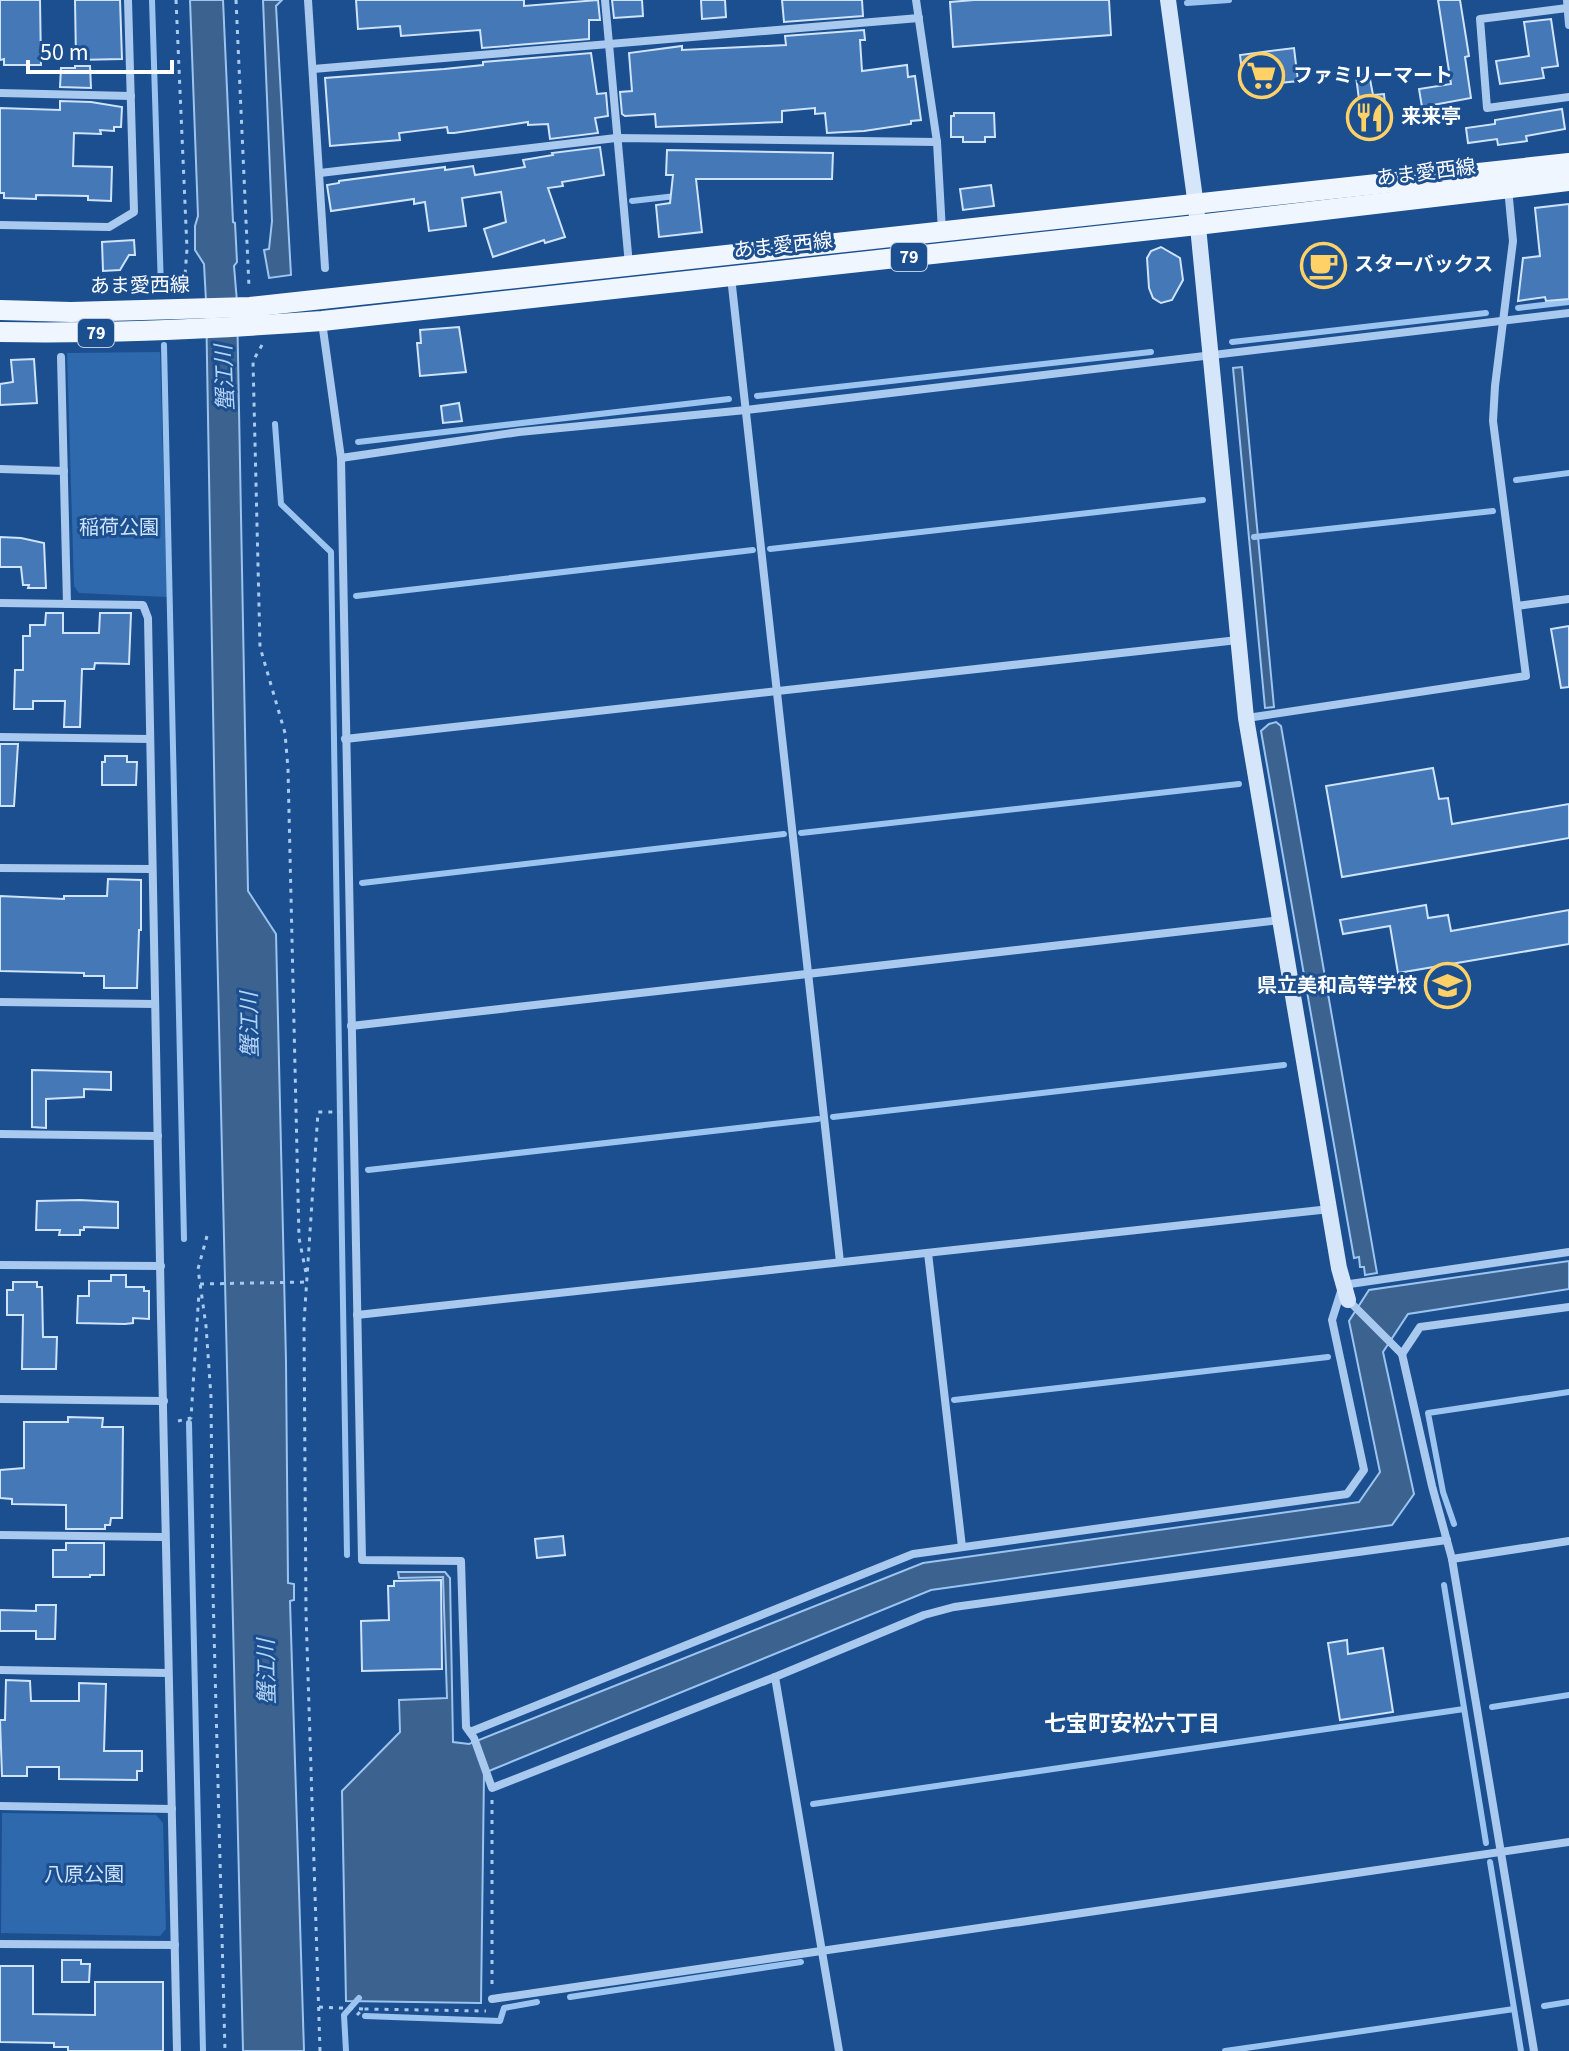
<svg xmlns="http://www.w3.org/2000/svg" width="1569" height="2051" font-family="'Source Sans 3','Noto Sans JP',sans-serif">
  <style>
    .green { fill: #2e69ad }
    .water { fill: #3c6290; stroke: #9cc4f0; stroke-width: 2 }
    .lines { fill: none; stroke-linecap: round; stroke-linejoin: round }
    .stream { stroke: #9cc4f0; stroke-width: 6 }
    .building { fill: #4478b7; stroke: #cfe3fa; stroke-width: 2 }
    .path { stroke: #a9c9ee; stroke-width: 3; stroke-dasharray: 4 6; stroke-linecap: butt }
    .street { stroke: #a9c9ee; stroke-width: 8 }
    .secondary { stroke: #d6e6fa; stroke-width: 16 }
    .primary { stroke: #f0f6ff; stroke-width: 20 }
    .labels { text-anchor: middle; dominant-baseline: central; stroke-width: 6; stroke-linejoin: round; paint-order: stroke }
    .shield { fill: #1b4f8f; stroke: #bbcadd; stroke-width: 2 }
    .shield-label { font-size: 18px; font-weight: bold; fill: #fff }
    .poi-label { font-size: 20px; font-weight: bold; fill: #fff; stroke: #1b4f8f; text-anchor: start }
    .street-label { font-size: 20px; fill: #fff; stroke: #1b4f8f }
    .park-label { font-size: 20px; fill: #cfe3fa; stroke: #1b4f8f }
    .water-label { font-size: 22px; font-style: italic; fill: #b5d3f5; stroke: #1b4f8f }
    .neighbourhood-label { font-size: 22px; font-weight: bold; fill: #fff; stroke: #1b4f8f }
  </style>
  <rect width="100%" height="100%" fill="#1b4f8f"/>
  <g class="green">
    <path d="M160,352l7,245 -88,-4 -5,-7 -7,-233z"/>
    <path d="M2,1813l154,2 7,8 3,106 -6,7 -159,-3z"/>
  </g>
  <g class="water">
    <path d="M190,0h33l10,222 2,1 2,39 -3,4 3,36 11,589 28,43 10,427 2,222 6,1v16l-4,1 14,450h-61l-26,-1113 -11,-637 -2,-37 -9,-14v-24l3,-10z"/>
    <path d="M263,0h19l-6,6 15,269 -22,3 -5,-28 5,-1 3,-28z"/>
    <path d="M1242,367l32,340 -9,1 -32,-340z"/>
    <path d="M1276,722l5,4 96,547 -12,2 -1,-8h-4l-1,-10 -5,1 -93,-527 8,-7z"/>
    <path d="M1569,1261v28l-161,25 -25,38 31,142 -22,31 -461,65 -447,183 -3,230 -135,-2 -4,-210 58,-59 -1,-32 48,-2 -4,-121 -44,1 -1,-6h47l5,6 3,164 16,2 454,-181 436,-61 21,-30 -31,-151 20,-31z"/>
  </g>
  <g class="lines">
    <g class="stream">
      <path d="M152,0l9,289"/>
      <path d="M1187,3l42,-3"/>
      <path d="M632,201l44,-5"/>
      <path d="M1518,308l51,-6"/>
      <path d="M1232,342l254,-29"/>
      <path d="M164,345l20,894"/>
      <path d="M757,396l394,-44"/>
      <path d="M275,424l6,80 50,48 16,1003"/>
      <path d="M358,442l371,-43"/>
      <path d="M1516,480l53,-7"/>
      <path d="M1254,537l239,-26"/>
      <path d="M770,549l433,-49"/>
      <path d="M356,596l397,-46"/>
      <path d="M801,833l438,-49"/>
      <path d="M362,883l422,-49"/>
      <path d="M833,1117l451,-52"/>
      <path d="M368,1170l450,-51"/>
      <path d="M954,1400l374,-43"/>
      <path d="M189,1423l14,628"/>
      <path d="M1454,1524l-11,-32 -15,-79 141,-21"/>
      <path d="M1444,1585l42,258"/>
      <path d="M1492,1707l77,-12"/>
      <path d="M813,1804l651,-95"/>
      <path d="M1490,1862l31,189"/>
      <path d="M570,1997l231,-35"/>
      <path d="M1544,2006l25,-4"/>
      <path d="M365,2016l135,5 4,-13 33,-6"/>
      <path d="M346,2051l-2,-36 15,-17"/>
      <path d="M1225,2051l289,-42"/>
    </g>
  </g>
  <g class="building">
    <path d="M0,0h40l1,65h-37v-6l-4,1z"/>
    <path d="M75,0h45l2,59 -46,1z"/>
    <path d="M356,0h168v6l74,-6 2,20h-11v19l-107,9 -2,-18 -79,6 -1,-10 -42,3z"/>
    <path d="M612,0h30l1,16 -29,2z"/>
    <path d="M701,0h24l1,17 -24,2z"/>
    <path d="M782,0h80l1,16 -79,6z"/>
    <path d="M974,0h135l2,35 -158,12 -3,-45z"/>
    <path d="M1438,0h22l9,56 -4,1 6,41 -49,9 -3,-18 32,-5z"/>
    <path d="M1551,19l7,47 -16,2 2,10 -44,6 -4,-23 33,-5 -5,-34z"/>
    <path d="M864,30l1,10h-5l2,31 45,-6 1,12 7,-1 6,44 -10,1v3l-47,7 -37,2 -2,-20 -10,1v-6l-33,3v11l-126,5 -1,-13 -30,2 -3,-2 -2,-22 12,-1 -3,-38 53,-7v4l104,-5 -1,-9z"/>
    <path d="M1294,48l4,33 -54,6 -4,-32z"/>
    <path d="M591,53l6,41 9,-1 2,23 -13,2 3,15 -48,6 -2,-15 -20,1v-3l-74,11h-6l-1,-6 -48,6 1,7 -70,6 -5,-68 119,-9 39,-4v-3z"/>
    <path d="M75,66h15l1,22 -31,-1 1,-19h14z"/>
    <path d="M1369,74l4,21 11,-1 2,19 -10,1 4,23 -16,2 -8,-63z"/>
    <path d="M60,101l31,1 31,5 -1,20h-7v4l-14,-1 1,4 -27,-1 -1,33 39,1 -1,34 -23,-1v-4l-52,-1v4l-32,-1v-5h-4v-85l60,2z"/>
    <path d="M1562,109l3,20 -39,7 1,5 -29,4 -1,-6 -29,4 -2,-15 29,-4v-4z"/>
    <path d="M954,113h40l1,24h-10v5h-22v-5h-12v-21h3z"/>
    <path d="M600,147l4,28 -42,7 1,4 -15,2 17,49 -20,6 -1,-3 -51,17 -9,-28 22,-7 -5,-30 -39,6 4,28 -37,5 -4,-29 -11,2v-5l-83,12 -4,-26 12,-2v-2l106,-14v3l28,-4 2,9 50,-8 -2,-7 30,-5 -1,-2z"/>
    <path d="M667,150l166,3 -1,26h-136l6,53 -43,5 -3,-32 14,-2 3,-28h-7z"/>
    <path d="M991,185l3,21 -31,4 -3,-21z"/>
    <path d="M1569,204v95l-23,2 -1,-4 -27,4 5,-43 17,-2 -5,-48z"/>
    <path d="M134,240l1,15h-6l-9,15 -17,1 -1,-29z"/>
    <path d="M1161,247l19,11 3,22 -11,20 -11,3 -8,-5 -4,-10 -2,-30 4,-7z"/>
    <path d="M459,327l7,45 -46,4 -3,-33h4l-1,-13z"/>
    <path d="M34,359l3,44 -37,2v-21l13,-2 -2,-22z"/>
    <path d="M459,403l3,18 -19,2 -2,-17z"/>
    <path d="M0,537l21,1 23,5 2,45h-18l1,-3h-6l-2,-18h-21z"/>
    <path d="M46,613h17v20h36l1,-20h31l-2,51 -34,-1 -1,6h-12l-2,58h-16l1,-26h-32v8h-19l1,-39h8v-34h7v-11h15z"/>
    <path d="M1569,626v61l-8,1 -10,-59z"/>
    <path d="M0,744h18l-4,62h-14z"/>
    <path d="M105,756h22v6h10l-1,23h-34v-23h3z"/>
    <path d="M1433,768l6,31 9,-1 4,26 117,-20v34l-227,39 -16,-91z"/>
    <path d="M108,879l33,1v50h-2l-2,58h-33v-12h-20v-3l-84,-2v-75l64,3v-3h43z"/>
    <path d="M1426,905l2,13 20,-3 3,16 118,-21v34l-171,29 -8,-47 -47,8 -3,-14z"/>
    <path d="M32,1070l79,2v18l-27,-1v8l-38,2v29l-14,-1z"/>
    <path d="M80,1200l38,2v26l-34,-1v3h-4v5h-21l1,-5h-24l1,-29z"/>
    <path d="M111,1275h15v12h18v4h5v28l-16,-1v5l-8,1 -48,-1 1,-27h11v-15h22z"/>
    <path d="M13,1282h24v5h5l1,50h14l-1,32h-34l1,-54h-16v-25h6z"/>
    <path d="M68,1417l35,1 -1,9h21l-1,91h-11l-1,7h-5v4h-39v-24l-54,-1v-5l-12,-1v-28l24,-2v-46h44z"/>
    <path d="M563,1536l2,19 -28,3 -2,-19z"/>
    <path d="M66,1543h38v32h-14v2h-37v-27h13z"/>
    <path d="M441,1580l1,89 -80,2 -1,-50 28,-1 -1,-34h6v-5z"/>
    <path d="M36,1605h20l-1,34h-19v-8h-36v-21l36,1z"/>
    <path d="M1347,1640l1,14 35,-6 10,64 -53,8 -12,-77z"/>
    <path d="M6,1680l24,1 1,20h48v-18l27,1 -2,67h38v20h-5v9l-78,-1v-12h-32v9h-25l-2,-56h5z"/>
    <path d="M62,1960h19v4h9l-1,18h-27z"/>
    <path d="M0,1966h33v48l62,1v-33h68v69h-95v-4h-14v-4l-54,-1z"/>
  </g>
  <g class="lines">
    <g class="path">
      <path d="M176,0l11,249 -3,39"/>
      <path d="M236,0l13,287"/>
      <path d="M262,345l-9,16 7,286 25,86 3,36 11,469 8,40"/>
      <path d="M207,1236l-9,33 8,57 5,71 2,196 12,458"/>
      <path d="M200,1284l108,-2"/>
      <path d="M178,1421l13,-3 8,-126"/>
      <path d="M492,1984v-184"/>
      <path d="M319,2007l44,2"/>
      <path d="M357,2015l6,-6 123,2"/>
      <path d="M320,2051l-14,-438 -2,-291 14,-210h23"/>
    </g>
    <g class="street">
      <path d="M308,0l17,268"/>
      <path d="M605,0l24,265"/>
      <path d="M916,0l21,142 5,89"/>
      <path d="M1567,0l2,25"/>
      <path d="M1567,8l-87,11 7,89 82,-11"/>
      <path d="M313,69l606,-51"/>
      <path d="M0,93l131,3"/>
      <path d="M320,173l296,-35 321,4"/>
      <path d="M0,225l109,2 25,-15 -6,-212"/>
      <path d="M731,277l109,985"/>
      <path d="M322,322l19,136 21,1102 99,1 5,166 8,11 18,50 283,-111 149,-62 30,-8 493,-67"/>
      <path d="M61,357l6,247"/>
      <path d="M341,458l178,-26 227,-22 823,-97"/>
      <path d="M0,469l64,2"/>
      <path d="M0,603l143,2 5,13c8,478 18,955 29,1433"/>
      <path d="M1517,606l52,-7"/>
      <path d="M1247,718l279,-42 -33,-255 2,-35 18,-145 -5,-53"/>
      <path d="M0,737l150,2"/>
      <path d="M345,739l893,-99"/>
      <path d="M0,868l152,1"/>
      <path d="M0,1002l155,2"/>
      <path d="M351,1026l929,-106"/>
      <path d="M0,1134l158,2"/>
      <path d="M928,1253l34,294"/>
      <path d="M0,1265l161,1"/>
      <path d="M1348,1300l54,54 30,132 20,73 82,492"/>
      <path d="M357,1315l973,-106"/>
      <path d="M1402,1354l18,-27 149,-20"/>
      <path d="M0,1399l164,2"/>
      <path d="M0,1535l164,2"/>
      <path d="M1452,1559l117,-18"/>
      <path d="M0,1670l168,3"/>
      <path d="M775,1677l64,374"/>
      <path d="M470,1732l443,-178 434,-60 17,-24 -32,-150 11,-35 226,-33"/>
      <path d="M0,1806l172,3"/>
      <path d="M0,1944l175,1"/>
      <path d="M492,1999l1077,-157"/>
    </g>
    <path class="secondary" d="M1168,0l28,206 50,512 93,550 9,32"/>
    <g class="primary">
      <path d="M0,310l71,2 179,-5 1319,-144"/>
      <path d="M0,332c108,2 214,-3 322,-11l875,-96 372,-44"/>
    </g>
  </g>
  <defs>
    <symbol id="supermarket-ring" viewBox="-11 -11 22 22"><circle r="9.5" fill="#1b4f8f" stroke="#ffd166" stroke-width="1.5"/><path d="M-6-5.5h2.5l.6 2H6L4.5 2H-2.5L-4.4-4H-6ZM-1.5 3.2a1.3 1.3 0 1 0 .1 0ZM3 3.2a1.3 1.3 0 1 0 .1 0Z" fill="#ffd166"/></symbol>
    <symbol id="restaurant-ring" viewBox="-11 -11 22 22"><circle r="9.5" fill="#1b4f8f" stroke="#ffd166" stroke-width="1.5"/><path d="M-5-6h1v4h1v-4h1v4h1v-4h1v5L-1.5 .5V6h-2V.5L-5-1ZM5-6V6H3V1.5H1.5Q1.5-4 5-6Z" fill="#ffd166"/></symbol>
    <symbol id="cafe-ring" viewBox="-11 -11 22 22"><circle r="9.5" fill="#1b4f8f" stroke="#ffd166" stroke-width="1.5"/><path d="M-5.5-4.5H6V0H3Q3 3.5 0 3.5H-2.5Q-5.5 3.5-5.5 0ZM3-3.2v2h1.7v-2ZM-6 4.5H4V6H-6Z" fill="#ffd166"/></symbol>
    <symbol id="school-ring" viewBox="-11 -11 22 22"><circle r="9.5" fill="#1b4f8f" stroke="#ffd166" stroke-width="1.5"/><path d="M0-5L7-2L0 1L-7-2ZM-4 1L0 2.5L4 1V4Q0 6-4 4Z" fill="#ffd166"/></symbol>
  </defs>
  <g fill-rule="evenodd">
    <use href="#supermarket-ring" x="1236" y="50" width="51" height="51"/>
    <use href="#restaurant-ring" x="1344" y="92" width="51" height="51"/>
    <use href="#cafe-ring" x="1298" y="240" width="51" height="51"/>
    <use href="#school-ring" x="1422" y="960" width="51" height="51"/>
  </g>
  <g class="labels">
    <g class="shield">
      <rect x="891" y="243" width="36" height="28" rx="6"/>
      <rect x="78" y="319" width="36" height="28" rx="6"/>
    </g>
    <g class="shield-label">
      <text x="909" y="257">79</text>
      <text x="96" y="333">79</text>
    </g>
    <g class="poi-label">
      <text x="1293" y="76">ファミリーマート</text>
      <text x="1401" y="117">来来亭</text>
      <text x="1354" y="265">スターバックス</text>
      <text x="1417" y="986" text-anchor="end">県立美和高等学校</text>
    </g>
    <g class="street-label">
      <text transform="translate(1426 173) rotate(-7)">あま愛西線</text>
      <text transform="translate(783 246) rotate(-6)">あま愛西線</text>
      <text transform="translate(140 286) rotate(-1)">あま愛西線</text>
    </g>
    <g class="park-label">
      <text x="119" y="528">稲荷公園</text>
      <text x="84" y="1875">八原公園</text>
    </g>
    <g class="water-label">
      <text transform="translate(225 378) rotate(-92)">蟹江川</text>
      <text transform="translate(250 1025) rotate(-91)">蟹江川</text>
      <text transform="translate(267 1672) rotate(-91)">蟹江川</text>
    </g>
    <g class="neighbourhood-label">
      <text x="1132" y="1724">七宝町安松六丁目</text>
    </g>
  </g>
  <path d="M28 60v12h144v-12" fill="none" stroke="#ffffff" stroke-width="4"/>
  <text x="40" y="60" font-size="24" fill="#ffffff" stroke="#1b4f8f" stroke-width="6" paint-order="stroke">50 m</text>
</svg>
